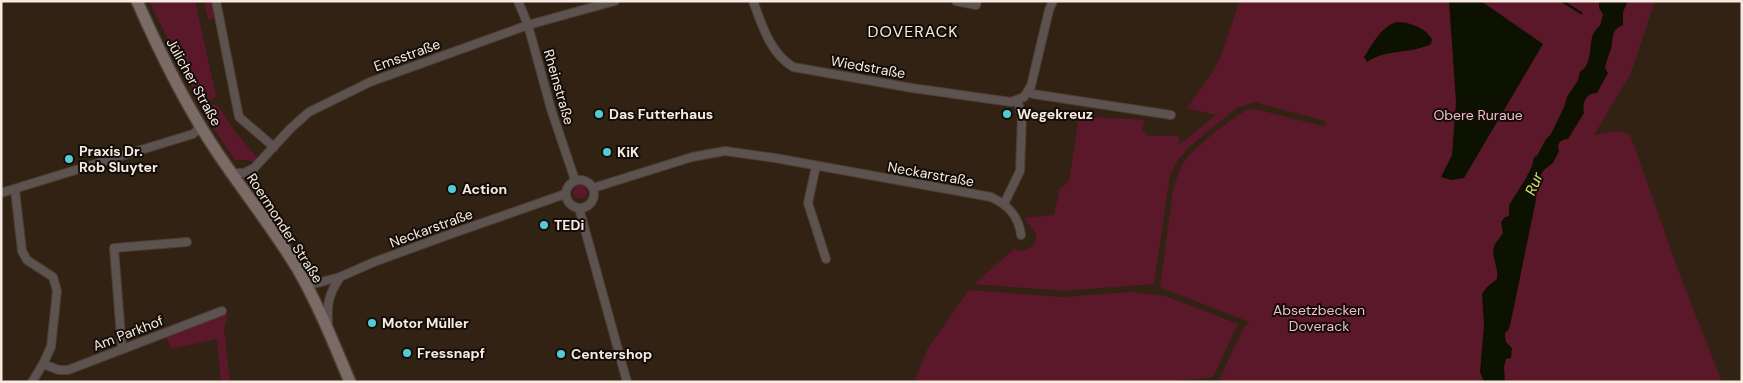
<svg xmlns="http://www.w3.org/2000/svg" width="1743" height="383" font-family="'DM Sans',sans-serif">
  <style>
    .green { fill: #5c182b }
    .water { fill: #0c1100 }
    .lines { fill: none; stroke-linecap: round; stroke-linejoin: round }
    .stream { stroke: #0c1100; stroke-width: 2.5 }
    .river { stroke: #0c1100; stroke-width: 16 }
    .minor-casing { stroke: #4c3e31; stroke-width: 10 }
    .secondary-casing { stroke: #4c3e31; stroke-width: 14 }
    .minor { stroke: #5c524f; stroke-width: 8 }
    .secondary { stroke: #7b6b66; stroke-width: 11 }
    .poi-dot { fill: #52cbd7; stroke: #140d07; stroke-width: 2 }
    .labels { text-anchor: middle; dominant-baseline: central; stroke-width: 4; stroke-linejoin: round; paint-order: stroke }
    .street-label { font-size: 14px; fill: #f5ebe2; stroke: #140d07 }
    .poi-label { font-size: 14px; font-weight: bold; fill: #f5ebe2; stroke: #140d07; text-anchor: start }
    .park-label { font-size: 14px; fill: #f2bec7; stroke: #140d07 }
    .water-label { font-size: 15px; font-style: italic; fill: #cae46b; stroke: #140d07 }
    .quarter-label { font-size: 16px; letter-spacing: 1px; fill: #f5ebe2; stroke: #140d07 }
  </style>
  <rect width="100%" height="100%" fill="#312214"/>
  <g class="green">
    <path d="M149,1h46l21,95 -5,4 -5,2 -8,1 -9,-23z"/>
    <path d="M204,1h7l3,17 -6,1z"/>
    <path d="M1238,1h417l-24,72 -37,62c13,-1 28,-9 37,2l47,133 44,112h-504l25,-53 6,-7 -89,-35 13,-97 8,-24 9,-12 26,-23 30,-21 9,-1 71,18 -1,-6 -71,-19 -17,6 -47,38 -12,14 -8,15 -16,109 -92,7 -88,-7 40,-35 9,2 11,-6c6,-13 -3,-17 -10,-27l30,-3 6,-27 9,-6 10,-66 66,4 -3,9 6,7h30l2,8 36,-29 -29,-7 25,-35 9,-17 18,-53z"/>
    <path d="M213,104l5,2 16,24 23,28 -5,4 -5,-2h-12l-33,-49z"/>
    <circle cx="580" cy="192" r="7"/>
    <path d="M969,290l93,7 69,-5 15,2 19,2 73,28 -25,53 -44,5h-255l14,-34z"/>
    <path d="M228,313l-4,16 6,53h-9l-4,-43 -46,10 -5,-13z"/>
  </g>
  <g class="water">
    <path d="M1449,1h32l62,43 -79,134 -12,2 -11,-3 11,-22 4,-53z"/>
    <path d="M1599,1h29l-5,11v13c-13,5 -9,13 -12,24 -2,6 -5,12 -6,19l3,5 -11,20c-12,0 -15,11 -13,20l-16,26c-7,0 -12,5 -9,12l-6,12 -8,6 -4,5v8l-4,6 -6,22 -12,14 -2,7 -10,54 -2,50 1,7 6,6 -1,10 -5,1 -2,8 1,15h-21l-4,-10 4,-46 -2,-32 5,-7 10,-8c2,-11 -6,-21 -3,-32 1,-5 7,-10 9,-14l-2,-11 4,-5 4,-1v-11l16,-25 7,-14 2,-9 3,-1 9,-17 5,-5 13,-27 3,-10 11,-17 2,-8c17,-11 4,-36 20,-46l3,-12 -4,-6z"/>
    <path d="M1399,22c13,1 26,6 33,17l-1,5c-20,10 -45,5 -64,18l-3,-5c9,-13 18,-33 35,-35z"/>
  </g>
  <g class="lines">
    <path class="stream" d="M1562,1l19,12"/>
    <path class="river" d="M1502,325l26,-126"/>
    <defs>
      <g id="minor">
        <path d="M216,1l23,116 35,30"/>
        <path d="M518,1l10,24 23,84 24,71"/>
        <path d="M753,1c9,24 17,52 40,66l119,21 99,14 13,-5 7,-11 18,-76 4,-9"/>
        <path d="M956,1l20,4 1,-4"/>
        <path d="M1028,91l5,3 138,21"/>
        <path d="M816,166l-8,37 18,56"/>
        <path d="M232,173h12l10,-5 37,-40 18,-16 61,-30 158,-57 87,-24"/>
        <circle cx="580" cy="194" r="14"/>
        <path d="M593,188l99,-31 33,-6 50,7 216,39c17,8 28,19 30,38"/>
        <path d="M15,190l7,61 5,9 26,17 4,14 -6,56 -8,17 -11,18"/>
        <path d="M1,193l192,-59 8,-7"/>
        <path d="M1004,204l16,-33 2,-55 -5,-16"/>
        <path d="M579,208l48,174"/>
        <path d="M306,286l34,-9 34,-15 74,-27 117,-41"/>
        <path d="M328,325c-1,-22 0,-29 12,-48"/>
        <path d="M122,349l-8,-101 73,-6"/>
        <path d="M43,364l16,6h9l154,-59"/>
      </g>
      <path id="secondary" d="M137,1c23,52 48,104 80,151 26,39 56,76 80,116 21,36 37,76 53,114"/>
    </defs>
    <use href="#minor" class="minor-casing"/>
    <use href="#secondary" class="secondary-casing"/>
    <use href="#minor" class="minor"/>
    <use href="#secondary" class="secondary"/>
  </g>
  <g class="poi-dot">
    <circle cx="599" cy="114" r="5"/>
    <circle cx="1007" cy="114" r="5"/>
    <circle cx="607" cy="152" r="5"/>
    <circle cx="69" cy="159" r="5"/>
    <circle cx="452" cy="189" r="5"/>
    <circle cx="544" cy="225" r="5"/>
    <circle cx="372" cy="323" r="5"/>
    <circle cx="407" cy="353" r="5"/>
    <circle cx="561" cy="354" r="5"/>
  </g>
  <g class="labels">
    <g class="street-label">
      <text transform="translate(407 55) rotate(-20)">Emsstraße</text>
      <text transform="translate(868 67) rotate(10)">Wiedstraße</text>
      <text transform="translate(194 82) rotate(61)">Jülicher Straße</text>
      <text transform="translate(559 87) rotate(74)">Rheinstraße</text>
      <text transform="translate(931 174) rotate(10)">Neckarstraße</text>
      <text transform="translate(285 228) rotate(57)">Roermonder Straße</text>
      <text transform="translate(431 228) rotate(-20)">Neckarstraße</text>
      <text transform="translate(128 333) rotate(-21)">Am Parkhof</text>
    </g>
    <g class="poi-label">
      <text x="609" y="114">Das Futterhaus</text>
      <text x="1017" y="114">Wegekreuz</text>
      <text x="79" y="151">Praxis Dr.<tspan x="79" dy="16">Rob Sluyter</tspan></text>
      <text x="617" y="152">KiK</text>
      <text x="462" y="189">Action</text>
      <text x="554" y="225">TEDi</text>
      <text x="382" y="323">Motor Müller</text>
      <text x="417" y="353">Fressnapf</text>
      <text x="571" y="354">Centershop</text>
    </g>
    <g class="park-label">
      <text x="1478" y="115">Obere Ruraue</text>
      <text x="1319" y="310">Absetzbecken<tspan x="1319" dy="16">Doverack</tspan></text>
    </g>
    <g class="water-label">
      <text transform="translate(1534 184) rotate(-68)">Rur</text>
    </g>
    <g class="quarter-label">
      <text x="913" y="31">DOVERACK</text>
    </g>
  </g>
  <rect width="1743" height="383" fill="none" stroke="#f5ebe2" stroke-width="5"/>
</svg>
